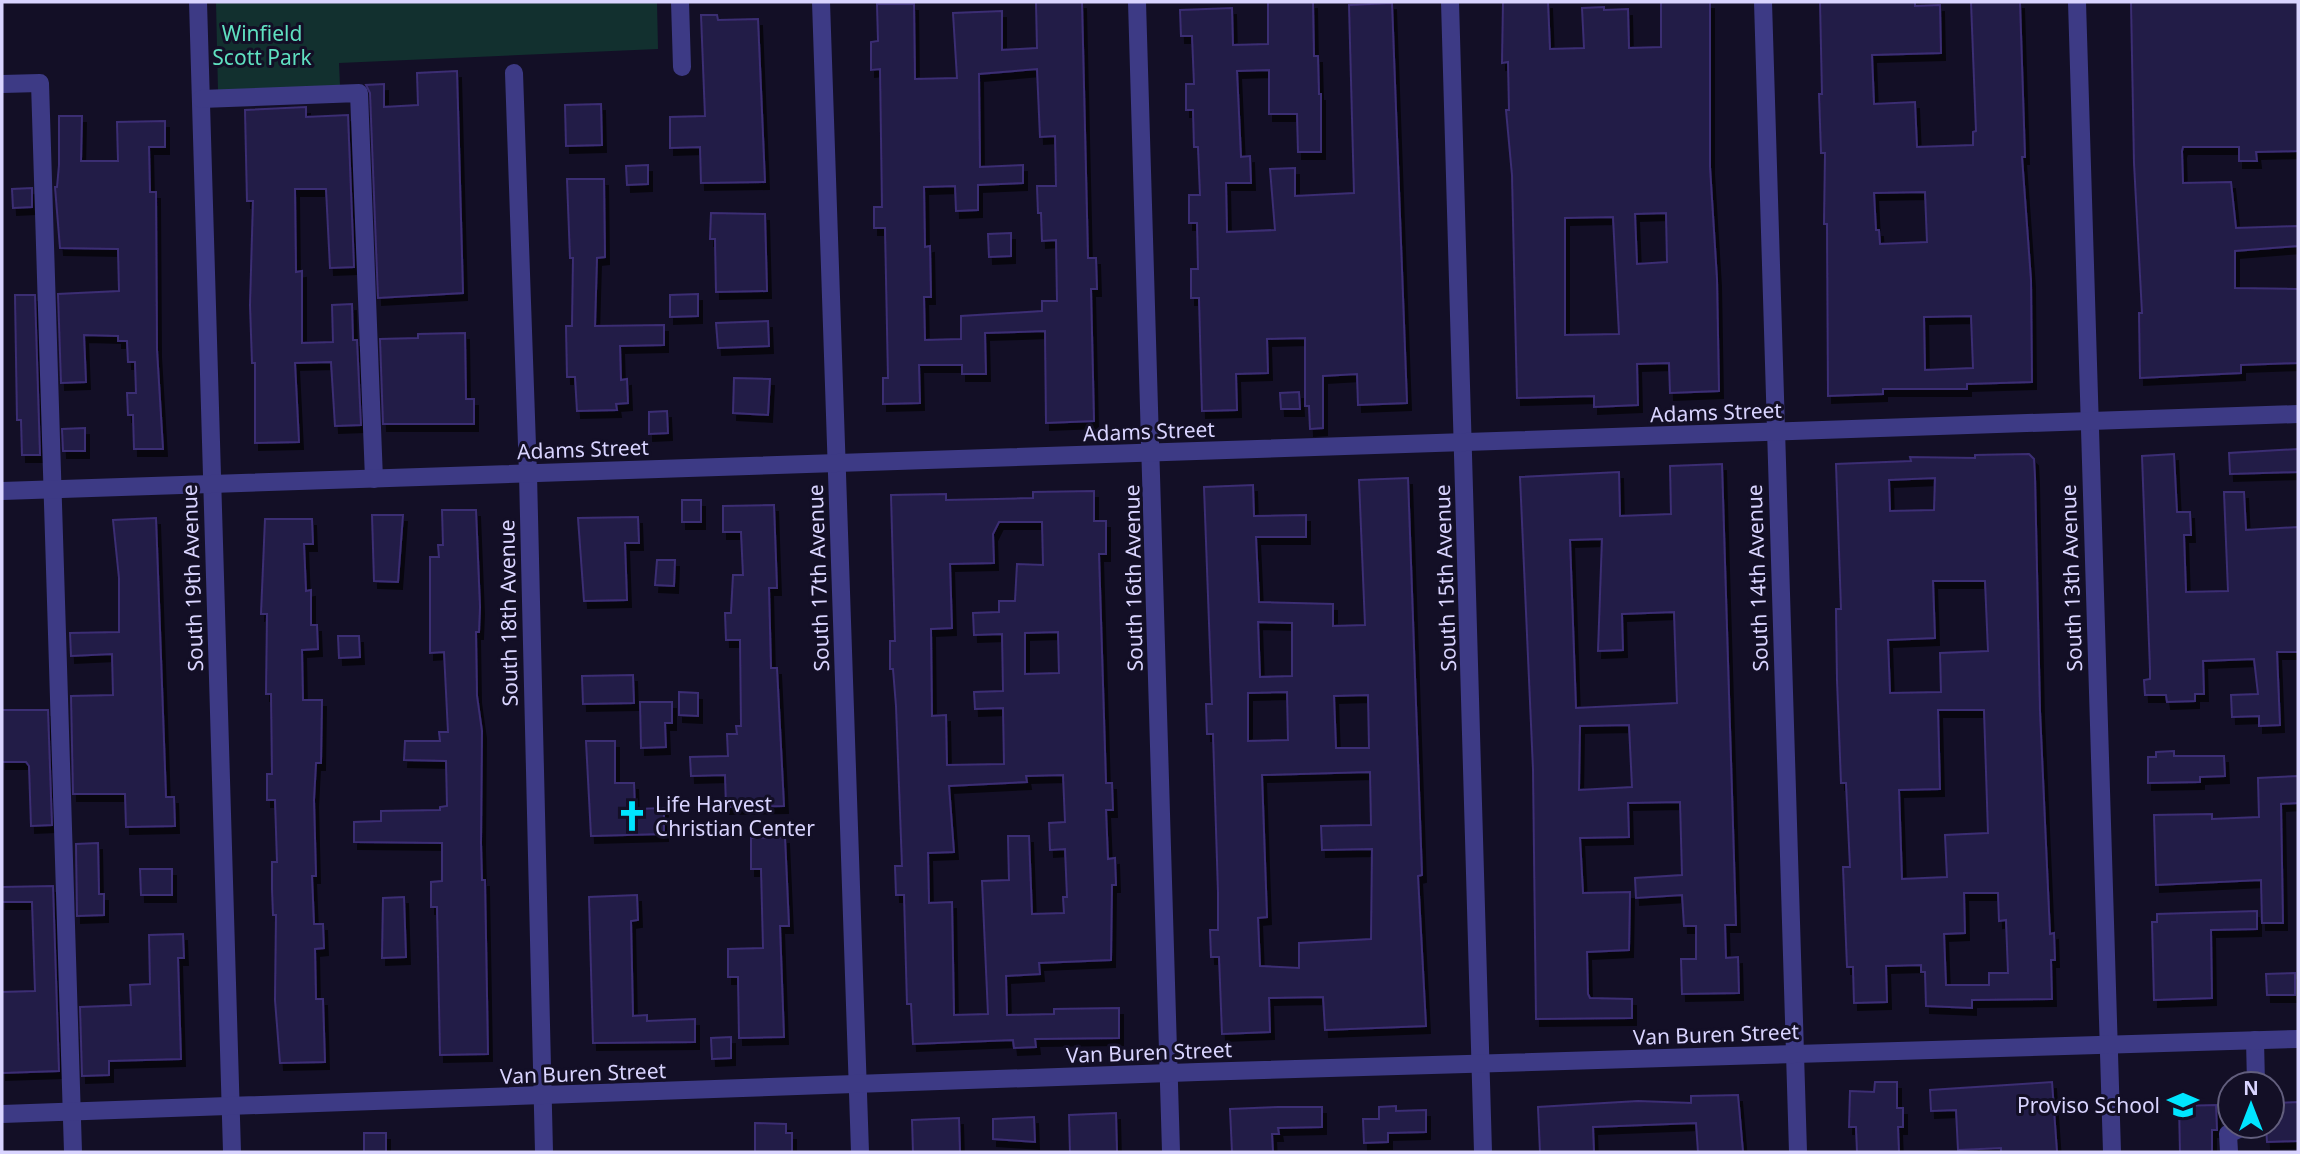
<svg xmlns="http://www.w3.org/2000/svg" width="2300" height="1154" font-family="'Noto Sans',sans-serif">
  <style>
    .green { fill: #12302f }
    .building { fill: #241b47; stroke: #3b2d73; stroke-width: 2; fill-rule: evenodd; filter: url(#shadow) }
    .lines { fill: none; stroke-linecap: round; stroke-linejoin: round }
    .minor { stroke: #3d3a85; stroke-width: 18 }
    .labels { text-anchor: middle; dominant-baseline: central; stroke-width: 6; stroke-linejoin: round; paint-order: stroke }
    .park-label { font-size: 21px; fill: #5fe0c0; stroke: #130f26 }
    .street-label { font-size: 21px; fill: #d9d4ff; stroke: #130f26 }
    .poi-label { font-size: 21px; fill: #d9d4ff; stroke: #130f26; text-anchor: start }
  </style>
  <defs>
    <filter id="shadow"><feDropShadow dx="4" dy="7" stdDeviation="0" flood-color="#0009"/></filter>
  </defs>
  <rect width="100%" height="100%" fill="#130f26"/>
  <path class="green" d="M216,2h441l1,47 -319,14 1,23 -122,5z"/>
  <g class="building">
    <path d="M1036,2h46l6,256h8l1,31h-6l3,132 -48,2 -1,-92 -60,2 1,41h-24v-9h-43l1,38 -37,1v-26h5l-3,-150h-11v-21h8l-2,-138 -9,1v-28l7,-1 -1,-37h37l1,75 42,-1 -4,-65 49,-2v39l35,-2zM1037,69l3,68 15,-1 1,50h-19l1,27h3l1,28 14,-1 1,61h-15v10l-81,5v23l-36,1 -1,-43h7l-1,-51 -5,1 -1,-60 31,-1 1,25 22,-1v-25l45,-2v-18l-43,2 -1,-93z"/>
    <path d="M1268,2h45l1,54h4l1,38h2v58h-23l-1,-38h-28v-44l-32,1 4,86 9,-1 1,27h-25l1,49 48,-2 -5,-61 25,-1v28l59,-3 -5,-188 43,-2 15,400 -49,2 -1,-31 -34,2v52l-13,1 -1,-23h-4v-68l-38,1 1,34 -32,1 1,36 -35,1 -3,-113h-8v-29h7l-1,-46h-8v-28h11l-2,-48h-4l-1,-37h-7v-26h8l-2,-48h-11l-1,-26 52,-2 1,37 35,-1z"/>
    <path d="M1503,2h45l2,47 34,-1 -2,-40 22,-1v3l24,-1 1,39 32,-1v-45h49v165l7,112 2,112 -49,2 -1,-30 -32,1 1,41 -44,2v-11l-77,2 -5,-223 -6,-65h3l-1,-48 -6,1zM1666,213l1,49 -30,2 -2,-50zM1613,217l6,117 -54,1v-117z"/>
    <path d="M1820,2h95v4l25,-1 1,48 -69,2 2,49 41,-2 2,45 56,-2v-13l3,-1 -5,-129h49l5,155h-3l9,123 1,102 -65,2v5h-84v5l-55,2 -1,-172h-3l1,-71h-4l-2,-59h3zM1925,192l2,50 -47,2 -1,-14h-3l-2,-37zM1971,316l2,52 -48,2 -1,-53z"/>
    <path d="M2131,2h167v149l-42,1 1,9h-18v-14h-56l-1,4 1,32 48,-1 5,46 62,-2v20l-63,5v37l63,1v74l-57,2v8l-101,5 -1,-65h3l-8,-150z"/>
    <path d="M701,15h16l1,5 40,-1 7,163 -64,1 -1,-36 -30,1v-31l35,-1z"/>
    <path d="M457,71l6,222 -85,5 -8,-205 -4,-8 18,-1v23l34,-2 -1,-32z"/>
    <path d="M601,104l1,41 -36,1 -1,-41z"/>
    <path d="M306,107v10l42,-2 6,152 -24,1 -4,-79h-31l1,83 6,-1v72l31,-1 -1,-37 20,-1 1,36h4l4,85 -26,1 -4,-64 -36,1 4,79 -44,1v-80h-3l-2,-58 3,-104h-6l-2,-91z"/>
    <path d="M59,116h23l-1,45h37l-1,-39 48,-1v26h-16l1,45h6l1,158 6,99h-29l-1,-34h-5l-1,-22h9l-1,-31h-7l-1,-21h-9v-5l-34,-1 2,47 -25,1 -3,-89 61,-3 -1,-42 -58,-1 -5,-61h2l2,-22z"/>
    <path d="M648,165v19l-21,1 -1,-19z"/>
    <path d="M567,179h37l1,78 -8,1 -2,68 69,-1v20l-44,1 1,34 6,-1 1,24 -12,1 1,6 -40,1 -2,-34h-8l-1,-51h6l1,-68h-3z"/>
    <path d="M32,188v19l-19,1 -1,-19z"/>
    <path d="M711,213l54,1 2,77 -51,1 -1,-53h-5z"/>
    <path d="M1011,233v23l-22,1 -1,-23z"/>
    <path d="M698,294v22l-28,1v-22z"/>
    <path d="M15,295h20l5,160h-18l-1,-35h-4z"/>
    <path d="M768,321l1,25 -51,2 -2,-25z"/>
    <path d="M465,333l1,66h8v25h-91l-3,-85 38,-1v-4z"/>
    <path d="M734,378l36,1 -2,36 -35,-2z"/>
    <path d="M1299,392l1,17h-19l-1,-16z"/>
    <path d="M667,411l1,22 -19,1v-22z"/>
    <path d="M85,428v23h-22l-1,-22z"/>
    <path d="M2298,449v23l-68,2 -1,-21z"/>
    <path d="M2029,454l5,5 1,18 5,234 10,223 4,-1 1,27h-4l1,39 -80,1v8l-46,-2 -1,-34h-4v-7l-35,1 1,36 -33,1 -1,-36h-6l-4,-100h7l-4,-84h-5l-4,-103 -1,-71h5l-5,-145 75,-3 -1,-4 65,1v-3zM1935,478l-1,32 -44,1 -1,-31zM1933,581h52l3,70 -48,2 1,39 -51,1 -2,-53 47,-2zM1938,710h46l4,123 -43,2 2,42 -45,2 -3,-89 41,-1zM1964,893h34l1,28 7,-1 2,53h-19v12h-43l-2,-51 21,-1z"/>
    <path d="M2174,454l3,58h13l1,23h-7l2,57 42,-1 -4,-99h20l2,38 52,-3v125h-21l3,73 -21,1v-10l-27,1 -1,-22 27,-1 -4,-35 -51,2 1,33h-9v7l-28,1 -1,-7h-21l-1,-15 6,-1v-9l-8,-214z"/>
    <path d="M1722,464l14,461h-11l1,33 12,-1 1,36 -57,1 -1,-35h15v-33h-12l-2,-31 -46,3 -1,-20 47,-3 -2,-73 -52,1 1,34 -49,1 3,55 47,-1 -1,58 -42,2 1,42 2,4 42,1v19l-96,1 -3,-250 -13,-292 99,-5 1,44 51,-2 -1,-48zM1602,539l-4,112 25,-1 -1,-36 52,-2 3,91 -101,5 -6,-168zM1629,725l3,62 -53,3 1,-64z"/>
    <path d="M1408,478l14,397 -4,1 8,150 -101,4 -2,-33 -54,1 1,34 -48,2 -3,-77h-8l-1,-27h8v-38l-5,-158h-6l-1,-30h6l-8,-217 49,-2 1,31 52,-1v22h-50l3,65 74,2v22l32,-1 -6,-145zM1258,622l34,1v53l-32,1zM1287,692l1,48 -40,1v-48zM1368,695l1,53h-33l-2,-52zM1370,772l1,53 -50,1 1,24 50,-1 -1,90 -72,4v25l-39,-2 -2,-48 9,-1 -5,-142z"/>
    <path d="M1094,491v30h12v33h-7l7,229h6l1,27h-7l2,49 7,-1 1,27h-4l-1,75 -72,3 1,11 -34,2 1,39 47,-1v-5l65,-1v30l-84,1 1,8 -22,1 -1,-8 -100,4 -2,-40h-4l-3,-109h-8l-1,-29h7l-6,-160 -3,-37h-3v-28h5l-4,-146 55,-1v6l50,-1 37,-1v-6zM999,522h43l1,43 -26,-1 -2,37h-16v11l-26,1 1,22 28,-1 1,57 -29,1 1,17 28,-1 1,56 -57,1 -1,-50 -14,1 -1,-87 21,-1 -2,-64 44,-1 -1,-29zM1058,632l1,41 -34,1v-41zM1063,775l2,47 -16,1 1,27 15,-1 2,48h-4l1,16 -32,1 -3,-78h-21l1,44 -27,1 6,133 -34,1 -2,-113 -23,1 -1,-50 26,-1 -5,-66 78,-4 -1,-6z"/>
    <rect x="682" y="500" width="19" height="22"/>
    <path d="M774,505l3,83h-8l2,80h6l7,138 -58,1 -1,-32 -34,1 -1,-19 38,-1 -1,-22h10l-1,-8h5l-1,-86h-14l-1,-27h6l2,-38h10l-2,-43h-18v-26z"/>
    <path d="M442,510h34l4,97 -1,25h-3l1,64 5,35 -1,112 1,37h3l3,174 -48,1 -3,-148h-6v-25l11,-1v-38l-88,-1v-20l27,-1v-10l59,-1v-3l7,-1 -1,-45 -42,-1 1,-19h35l-1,-9h9l-4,-80 -14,1v-96h9l-1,-12h5z"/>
    <path d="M372,515h31l-5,67 -24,-1z"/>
    <path d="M638,517l1,26h-14l2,57 -43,1 -6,-83z"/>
    <path d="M156,518l10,279h8l1,29 -49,1 -1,-33h-52l-2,-98 42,-1 -1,-41 -41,2 -1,-23 49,-1v-54l-6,-58z"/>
    <path d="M265,519h47l1,25h-9l2,47 5,-1v35h6l1,24 -16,1 1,50h19l-1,63h-5l-2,37 2,76h-4l2,48h9l1,24 -9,1 1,50h7l2,63 -45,1 -5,-63 1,-85h-3l-1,-26v-27h5l-2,-62h-8v-26h5l-1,-80h-5l1,-80h-6z"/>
    <path d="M657,560h18l-1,26 -19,-1z"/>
    <path d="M338,636h21l1,21 -21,1z"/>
    <path d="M633,675l1,28 -51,1 -1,-28z"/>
    <path d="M679,692l19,1v23l-19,-1z"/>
    <path d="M640,702h32v21h-7l1,24 -25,1z"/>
    <path d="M2,710h46l4,115 -21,1 -2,-60 -3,-4h-24z"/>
    <path d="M586,741h29v42h19l1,26 29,-1v26l-73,2z"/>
    <path d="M2174,751v5h50l1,20 -25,1v5l-52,1v-26h8v-5z"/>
    <path d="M2298,776v27l-17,1 2,119h-21l-1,-43 -105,5 -2,-70 58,-1v5l47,-2 -1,-39z"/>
    <path d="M785,837l4,89h-9l4,111 -45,1 -1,-61h-10v-28l35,-1 -2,-79h-10v-31z"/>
    <path d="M98,843l1,51h5v21l-27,1 -1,-72z"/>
    <path d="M140,869h32v26h-31z"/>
    <path d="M53,886l6,185 -57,2v-81l33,-1 -3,-89h-30v-15z"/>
    <path d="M637,895l1,25 -7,1 2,95 14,-1v6l48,-2v23l-102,1 -4,-146z"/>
    <path d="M404,897l2,60 -24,1 1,-60z"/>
    <path d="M2257,911v18l-46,1 1,68 -58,2 -2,-78h5v-8z"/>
    <path d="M183,934l1,24h-6l3,101 -72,2v14l-27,1 -2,-69 51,-2 -1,-20 20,-1 -1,-49z"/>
    <path d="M2295,973v22h-28l-1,-21z"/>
    <path d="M731,1037v21l-19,1 -1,-21z"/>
    <path d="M1875,1082h22v26h6v19h-5l1,25h-42l-1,-25h-7l1,-36 24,1z"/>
    <path d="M2052,1082l5,70h-56v-4l-43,2 -2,-40 -25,1 -1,-21z"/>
    <path d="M1738,1095l5,57h-45l-2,-29 -103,4 1,25h-54l-2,-45 100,-6 53,2v-7z"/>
    <path d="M2298,1102v39l-31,1 -1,-16h6v-23z"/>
    <path d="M2216,1105l1,25h-5v22h-32l-1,-46z"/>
    <path d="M1396,1106v5l30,-1v22l-38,1v9l-24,1 -1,-24h16v-12z"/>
    <path d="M1278,1107h44v20l-44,1 1,6h-7l1,18h-41l-2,-43z"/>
    <path d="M1116,1113l1,39h-47l-1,-37z"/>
    <path d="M1034,1117l1,25 -42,-3v-20z"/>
    <path d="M959,1118l1,34h-47l-1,-32z"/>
    <path d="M755,1123l31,1v9h6v19h-37z"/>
    <rect x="364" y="1133" width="22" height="19"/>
  </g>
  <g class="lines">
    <g class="minor">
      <path d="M198,2l34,1150"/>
      <path d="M680,2l2,65"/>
      <path d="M821,2l39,1150"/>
      <path d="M1137,2l34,1150"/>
      <path d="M1450,2l33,1150"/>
      <path d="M1763,2l35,1150"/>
      <path d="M2077,2l35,1150"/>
      <path d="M514,73l14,401 16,678"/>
      <path d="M2,84l38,-1 33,1069"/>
      <path d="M201,99l158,-6 15,386"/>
      <path d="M2,491l2296,-77"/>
      <path d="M2255,1040l1,44"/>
      <path d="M2,1114l1196,-42 1100,-33"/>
      <path d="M2229,1152l-1,-18 17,-8"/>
    </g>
  </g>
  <defs>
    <symbol id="church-bare" viewBox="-9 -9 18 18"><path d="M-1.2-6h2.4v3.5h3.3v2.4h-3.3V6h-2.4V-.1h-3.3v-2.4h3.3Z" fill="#00e5ff" stroke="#130f26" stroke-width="2.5" paint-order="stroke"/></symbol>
    <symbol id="school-bare" viewBox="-9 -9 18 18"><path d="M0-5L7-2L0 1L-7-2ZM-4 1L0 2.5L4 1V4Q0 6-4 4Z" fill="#00e5ff" stroke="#130f26" stroke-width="2.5" paint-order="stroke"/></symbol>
  </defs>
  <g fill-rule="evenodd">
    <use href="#church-bare" x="610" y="794" width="44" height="44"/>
    <use href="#school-bare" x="2161" y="1083" width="44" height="44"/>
  </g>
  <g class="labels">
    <g class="park-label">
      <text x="262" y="33">Winfield<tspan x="262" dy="24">Scott Park</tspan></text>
    </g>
    <g class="street-label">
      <text transform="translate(1716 412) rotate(-2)">Adams Street</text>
      <text transform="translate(1149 431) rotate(-2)">Adams Street</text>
      <text transform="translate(583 449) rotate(-2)">Adams Street</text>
      <text transform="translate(192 578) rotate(-92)">South 19th Avenue</text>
      <text transform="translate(818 578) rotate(-92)">South 17th Avenue</text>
      <text transform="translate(1133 578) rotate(-91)">South 16th Avenue</text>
      <text transform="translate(1445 578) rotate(-92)">South 15th Avenue</text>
      <text transform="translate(1757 578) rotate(-92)">South 14th Avenue</text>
      <text transform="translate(2071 578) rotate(-92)">South 13th Avenue</text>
      <text transform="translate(508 613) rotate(-91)">South 18th Avenue</text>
      <text transform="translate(1716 1034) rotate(-2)">Van Buren Street</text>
      <text transform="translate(1149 1052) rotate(-2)">Van Buren Street</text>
      <text transform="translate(583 1073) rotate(-2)">Van Buren Street</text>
    </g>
    <g class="poi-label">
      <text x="655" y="804">Life Harvest<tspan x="655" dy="24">Christian Center</tspan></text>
      <text x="2160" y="1105" text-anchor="end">Proviso School</text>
    </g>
  </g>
  <rect width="2300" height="1154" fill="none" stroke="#d9d4ff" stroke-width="7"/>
  <g transform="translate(2251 1105)"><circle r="33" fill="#130f26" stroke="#625e7d" stroke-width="2"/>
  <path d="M0-5L12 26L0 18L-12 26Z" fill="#00e5ff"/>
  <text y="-10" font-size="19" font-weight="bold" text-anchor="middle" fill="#d9d4ff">N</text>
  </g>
</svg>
